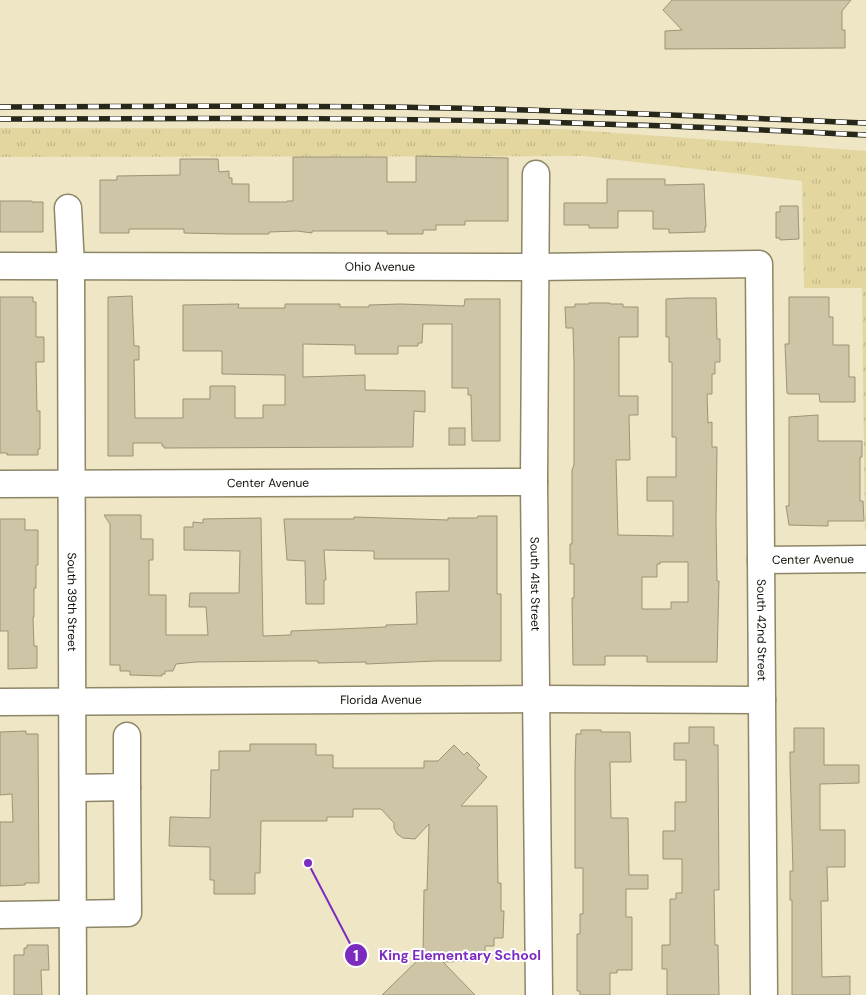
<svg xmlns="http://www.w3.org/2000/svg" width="866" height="995" font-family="'DM Sans',sans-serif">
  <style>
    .park { fill: url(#park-tufts) }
    .building { fill: #cdc5a5; stroke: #9b9475; fill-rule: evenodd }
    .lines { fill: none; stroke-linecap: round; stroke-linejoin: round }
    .minor-casing { stroke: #8d8667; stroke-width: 29 }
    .minor { stroke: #fff; stroke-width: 26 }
    .rail-casing { stroke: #282619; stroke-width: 5.5 }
    .rail { stroke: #fff; stroke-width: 4; stroke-dasharray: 11; stroke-linecap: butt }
    .labels { text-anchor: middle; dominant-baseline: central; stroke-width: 4; stroke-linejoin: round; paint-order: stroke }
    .street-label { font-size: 12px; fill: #100e04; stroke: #fff }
    .leader { fill: none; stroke: #7b2cbf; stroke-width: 2 }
    .callout-dot { fill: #7b2cbf; stroke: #fff; stroke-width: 2 }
    .mark-label { font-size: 15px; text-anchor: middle; font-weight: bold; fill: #fff }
    .callout-label { font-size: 14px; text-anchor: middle; font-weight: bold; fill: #7b2cbf; stroke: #fff; stroke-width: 4; stroke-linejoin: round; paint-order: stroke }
  </style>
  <defs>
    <pattern id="park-tufts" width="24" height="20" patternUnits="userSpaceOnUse" patternTransform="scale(1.25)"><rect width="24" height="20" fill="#e3d79f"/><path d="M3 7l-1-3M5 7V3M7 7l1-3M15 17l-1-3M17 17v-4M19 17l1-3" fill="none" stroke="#c2b787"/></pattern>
  </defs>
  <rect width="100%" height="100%" fill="#eee6c5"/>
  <path class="park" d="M0,128l562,1 304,22v379h-1l-3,-242h-58l-2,-107 -219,-25 -583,1z"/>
  <g class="building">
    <path d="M672,0h179l-9,11v19h3v18l-180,1v-18l17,-1 -19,-20z"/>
    <path d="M416,156l92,2v63h-43v4h-29v5h-13v4h-36v-3h-75v2l-15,-2 -28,1v2h-39l-46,-1v-4h-55v4h-29v-53h17v-4l63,-1v-16h38l1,13 10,-1v7h3v6h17v18h38v-1h6v-44h94v25h29z"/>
    <path d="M607,179h58v6l39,-1 2,43h-1v5l-36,1v-4h-16v-18h-35v17h-29v-3h-25v-22h43z"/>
    <path d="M0,201h32v1h11v30h-43z"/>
    <path d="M780,206h18l1,33 -19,1v-2h-4v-26h4z"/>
    <path d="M132,296l2,50h5v14h-5l1,58h48v-19h27v-13h25v32h28v-13h22v-30l-63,-1v-23h-39v-46l56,-1 -1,4h47v-4h55v3h29v-2l31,-1 64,2 1,-7h35v142h-28l-1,-46h-3v-7h-16v-64h-29l-1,19h-4v3h-20v8h-43v-9l-52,-1v33l62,-2v15l60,1v21l-11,-1 -1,36 -249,1v-2h-2v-3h-29v13h-25v-159z"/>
    <path d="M0,297h33v5h3v35h8v25h-8l1,49h3v38h-2v6h-31v-2h-7z"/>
    <path d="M789,297h40v20h4v28h16v32h6v25h-35l-1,-8h-30l-2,-1 -2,-49h4z"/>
    <path d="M686,298h30l1,41h3v23h-5v12h-3v20h-5l1,29 4,-1v25h5l-1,75 1,59h2l-2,81h-70v-6h-42v9h-32l-1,-67h2v-34h-4v-20h2v-74l2,-5v-103l-1,-34h-7l-1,-21h10v-3h14v-1h21v1h13v3h15v30h-19v59h19v19h-9l1,45h-14l2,75 55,1v-35h-26v-24h29v-40h-4v-75h-3v-25h-3v-38zM660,562h28v40h-17v7h-29v-32h15v-13h3z"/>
    <path d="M818,415v26h44v16h-2v44h3l1,20h-36v5l-39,-1 -3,-19h3v-89z"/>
    <rect x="449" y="428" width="16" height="17"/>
    <path d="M104,515h37v24h12v21h-4v35h17v40h42l-2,-28h-17l1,-14h49l1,-42 -56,-1v-23h9v-5l10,1v-4l58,-1 2,118 28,-1v-4l95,-4v-2l31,-1 -1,-32 33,-1v-32h-75v-8l-50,-1 2,30h-2v24h-18l-1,-43 -18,-1 -3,-41h70v-2l94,3v-2h29l1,-2h19v78h4v67h-65l-70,3v-2l-48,1v-2h-25l-97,1 -20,2 -3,7h-8v3h-3v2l-32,-1v-4h-10v-6h-10v-141z"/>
    <path d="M0,519h25v11h13v35h-2v23h-2v29h-1l1,29h3v22l-29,1v-38h-8z"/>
    <path d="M689,727h25v18h4l1,145h-5l1,55h3l1,50h-52v-26h-5v-24h8v-46h6v-6h6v-34h-19v-28h12v-29h11v-42h-12v-17h15z"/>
    <path d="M794,728h30v37h35v18l-39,1v46h25v37h-18l1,34h-7l1,76 28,-1v19h-58v-95h-2v-29h3l-3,-106v-13h4z"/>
    <path d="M581,730h20v2h29l1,30h-21l1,56h17l1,57h19v14h-22v28h6v53h-15v3h-7v22h-30v-4h-3v-57h3v-20h3v-46h-8v-100l1,-34h5z"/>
    <path d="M26,731v3h12l1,149h-14v2l-25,1v-64h13l-1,-28 -12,1v-63z"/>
    <path d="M250,744h66v11h17v13h91v-7h14l16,-16 10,10 3,-3 13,13 -3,3 10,9 -26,29h36l1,77h3v28h3l-1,27h-9v8h-9v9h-10v6l-32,1 32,33h-93l41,-40 1,-65h3l2,-66 -14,15 -12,-1 -6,-4 -3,-6v-5l-13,-14h-28v8h-26v4h-66l-1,52h-5v21h-41v-14h-4v-33l-41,-1 1,-29 40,1 1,-48h8v-19h31z"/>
    <path d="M27,945h21l1,25h-8l1,25h-28v-40h10v-7h3z"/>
  </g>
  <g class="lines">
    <defs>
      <g id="minor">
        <path id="s1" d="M536,174l-2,308 5,513"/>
        <path id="s2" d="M68,208l3,58 2,729"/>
        <path id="s3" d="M0,266l537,1 222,-3 5,731"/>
        <path id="s4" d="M0,484l534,-2"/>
        <path id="s5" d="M761,560l105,-1"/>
        <path id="s6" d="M0,702l537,-3 225,1"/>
        <path d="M73,788l54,-1v-51"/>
        <path d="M0,915l128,-2 -1,-126"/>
      </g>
    </defs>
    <use href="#minor" class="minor-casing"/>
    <use href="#minor" class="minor"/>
    <defs>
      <g id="rail">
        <path d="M0,107c149,-1 299,-2 448,1 140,3 279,9 418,15"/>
        <path d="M0,119c210,-1 421,-2 631,6 78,2 157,6 235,10"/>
      </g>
    </defs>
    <use href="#rail" class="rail-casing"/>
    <use href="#rail" class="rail"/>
  </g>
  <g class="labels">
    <g class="street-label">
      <text stroke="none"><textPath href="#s3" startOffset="380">Ohio Avenue</textPath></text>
      <text stroke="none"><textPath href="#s4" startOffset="268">Center Avenue</textPath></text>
      <text stroke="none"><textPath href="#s5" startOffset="52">Center Avenue</textPath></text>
      <text stroke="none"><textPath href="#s1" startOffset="410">South 41st Street</textPath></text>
      <text stroke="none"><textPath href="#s2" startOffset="394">South 39th Street</textPath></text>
      <text stroke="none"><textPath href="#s3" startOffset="1125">South 42nd Street</textPath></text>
      <text stroke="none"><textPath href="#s6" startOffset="381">Florida Avenue</textPath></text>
    </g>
  </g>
  <path class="leader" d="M308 863L356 955"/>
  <g class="callout-dot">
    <circle cx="308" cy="863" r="5"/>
    <circle cx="356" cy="955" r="12"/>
  </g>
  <g class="mark-label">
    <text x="356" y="961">1</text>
  </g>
  <g class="callout-label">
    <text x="460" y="960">King Elementary School</text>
  </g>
</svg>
